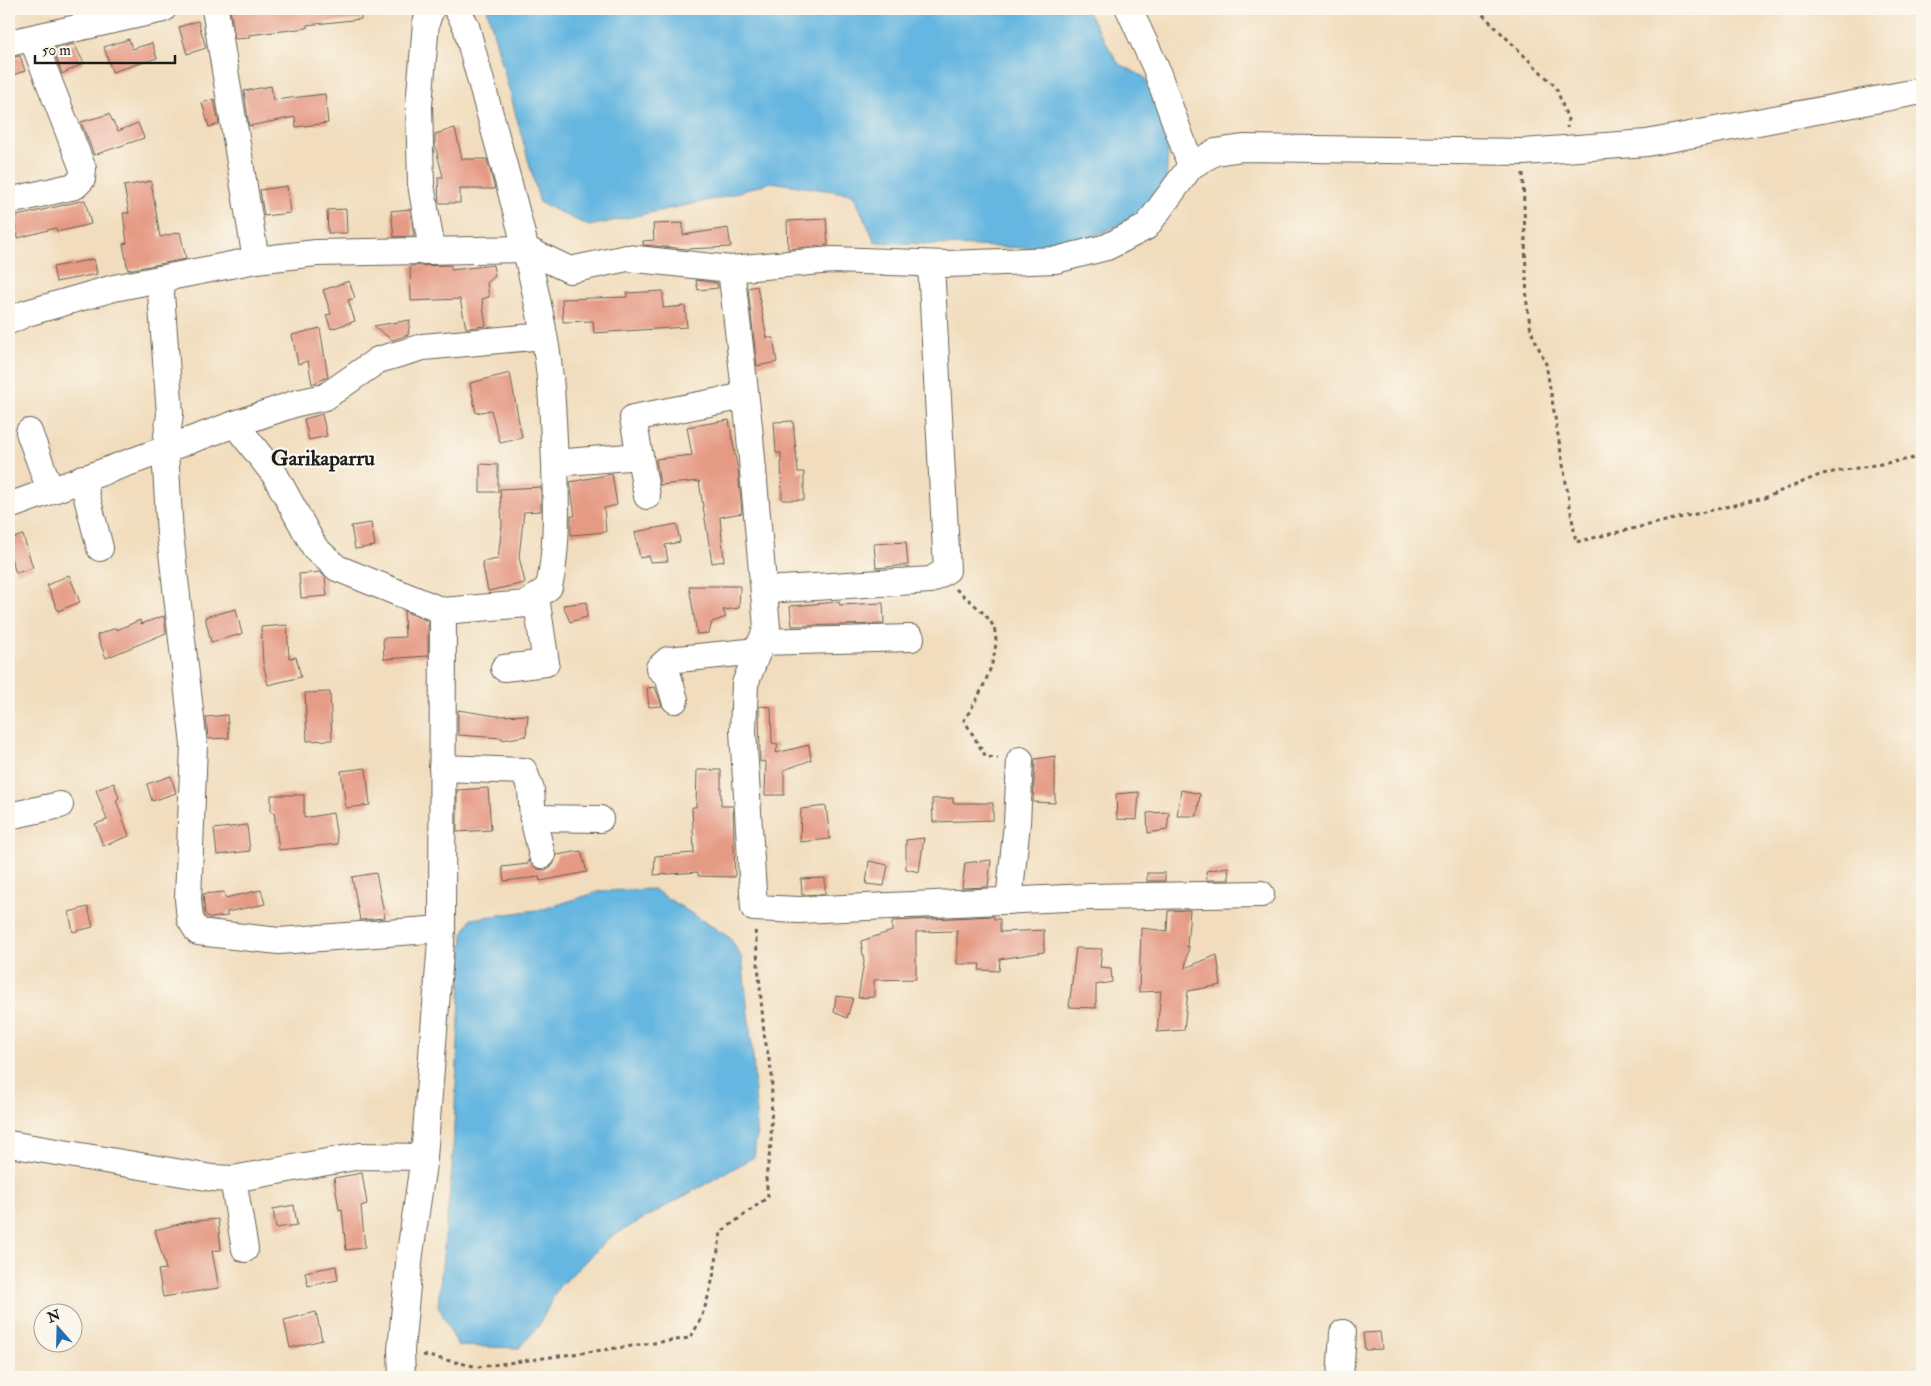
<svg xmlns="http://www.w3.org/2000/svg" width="1931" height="1386" font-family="'IM FELL Double Pica',serif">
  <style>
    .water { fill: #65b6e0; stroke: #40697e }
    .building { fill: #e59a84 }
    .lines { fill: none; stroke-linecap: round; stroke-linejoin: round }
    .minor-casing { stroke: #676054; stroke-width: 28 }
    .path { stroke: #676054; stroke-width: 3; stroke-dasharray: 4 4; stroke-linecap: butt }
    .minor { stroke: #fff; stroke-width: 26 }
    .labels { text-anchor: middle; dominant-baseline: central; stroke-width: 4.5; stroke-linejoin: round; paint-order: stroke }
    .quarter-label { font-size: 21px; font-weight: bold; fill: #1c1c1c; stroke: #fbf7ec }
  </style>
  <rect width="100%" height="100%" fill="#fbf7ec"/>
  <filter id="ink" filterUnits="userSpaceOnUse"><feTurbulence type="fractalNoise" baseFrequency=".02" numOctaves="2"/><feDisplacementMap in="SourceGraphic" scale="10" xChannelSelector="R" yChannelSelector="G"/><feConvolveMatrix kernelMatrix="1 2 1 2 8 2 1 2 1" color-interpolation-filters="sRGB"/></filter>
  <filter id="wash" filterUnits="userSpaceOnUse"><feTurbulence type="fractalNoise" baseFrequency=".0096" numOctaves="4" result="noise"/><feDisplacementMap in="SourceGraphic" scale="20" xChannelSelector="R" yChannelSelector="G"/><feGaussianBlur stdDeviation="1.12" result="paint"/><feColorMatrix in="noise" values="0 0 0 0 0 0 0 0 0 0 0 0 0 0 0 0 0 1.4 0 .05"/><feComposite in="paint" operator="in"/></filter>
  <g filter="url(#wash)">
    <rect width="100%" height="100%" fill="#f1ddbd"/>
    <g class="water">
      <path d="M487,9h599l32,54 26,14 26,49 -4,54 -22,34 -58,26 -62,8 -149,-6 -22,-48 -82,-12 -47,15 -135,29 -49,-23z"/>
      <path d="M653,889l77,49 12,20 11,100 4,71 -3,28 -145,81 -51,50 -20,39 -19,21 -61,-2 -20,-41 14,-135 11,-236 8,-15 73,-10 57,-18z"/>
    </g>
    <g id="blocks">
      <g class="building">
        <path d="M230,9h131v10l-54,6v3l-58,7v3l-14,1z"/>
        <path d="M198,21l8,27 -19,6 -8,-27z"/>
        <path d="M129,39l3,10 20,-6 5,15 -45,14 -8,-25z"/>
        <path d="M74,44l10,19 -22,11 -9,-25z"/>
        <path d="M20,56l5,15 -16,5v-18z"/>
        <path d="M271,86l3,14 51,-6 3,29 -32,4 -1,-10 -46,9 -5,-35z"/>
        <path d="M214,99l5,25 -10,3 -7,-24z"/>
        <path d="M109,114l9,17 20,-8 6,15 -50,17 -13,-33z"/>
        <path d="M455,128l7,31h25l8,30h-35v14h-21l-1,-26h5l-8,-32v-11z"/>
        <path d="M151,181l9,56 20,-5 6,27 -58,11 -5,-26 4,-1 -4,-30h6l-5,-27z"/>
        <path d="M287,186l3,27 -26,3 -4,-26z"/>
        <path d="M85,200l6,24 -34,8 -1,-4 -38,10 -5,-21z"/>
        <path d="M346,209l1,24h-19l-1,-23z"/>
        <path d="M410,209l4,27 -20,1 -3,-26z"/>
        <path d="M826,219l2,26 -40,4 -1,-28z"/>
        <path d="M683,223v12l45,-7 3,19 -44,2 -44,-4v-4l11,-1 -1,-16z"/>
        <path d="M94,259l3,15 -41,8 -3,-15z"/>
        <path d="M451,265v5l42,-5 2,11 -8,7 2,14 -7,2 4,27 -20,2 -6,-29 -49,2 -1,-35z"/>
        <path d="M696,280l21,3 1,5 -20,2z"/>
        <path d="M349,281l6,17 -7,2 7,21 -24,8 -5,-14 5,-1 -8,-24z"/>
        <path d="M757,286l10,52h6l4,24 -20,4 -9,-78z"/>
        <path d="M663,291v17l22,-2 2,21 -93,6 -1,-12 -30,1 -1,-23 65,-2 -1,-4z"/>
        <path d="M410,320l-2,15 -16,5 -18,-14z"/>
        <path d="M320,328l8,49 -16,7 -4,-23 -10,3 -6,-29z"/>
        <path d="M510,373l12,65 -22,5 -9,-33 -15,3 -6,-30z"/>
        <path d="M322,414l5,22 -18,4 -5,-21z"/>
        <path d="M729,420l9,51 4,42 -22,4 4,44 -12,2 -13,-82 -39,4 -4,-26 36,-4 -5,-28z"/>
        <path d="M793,421l5,51h6v28h-22l-1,-47h-5l-2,-31z"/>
        <path d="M480,464l18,1v27h-18z"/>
        <path d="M612,474l5,31 -13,3 2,24 -35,3v-19h4l-5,-34z"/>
        <path d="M541,487v24l-17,1 -5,45 6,26 -37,8 -6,-29 16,-3 4,-35 -2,-35z"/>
        <path d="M371,523l4,23 -20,3 -4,-23z"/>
        <path d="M677,524l3,18 -15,3 3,16 -18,1 -1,-6 -9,2 -5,-26z"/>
        <path d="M23,535l10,33 -17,5 -7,-21v-13z"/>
        <path d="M906,542l2,23 -32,3 -2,-24z"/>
        <path d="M320,572l5,5 2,19 -26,2 -2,-24z"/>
        <path d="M69,575l11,27 -22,9 -11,-26z"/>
        <path d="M689,586h51l-1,22 -16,2 3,7 -14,5 -3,11 -12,1z"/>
        <path d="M587,602v15l-17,5 -7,-17z"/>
        <path d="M839,602l1,3 43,-2 1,21 -92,2 -2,-20z"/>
        <path d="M236,609l6,25 -31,8 -6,-25z"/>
        <path d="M404,611l24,10v35l-44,3 -1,-21 22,-1z"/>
        <path d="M164,616l2,17 -60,25 -9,-23 19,-7 1,2 23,-10 1,4z"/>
        <path d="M287,625l2,33 7,-1 5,20 -33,8 -5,-22 -2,-36z"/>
        <path d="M655,687l7,19 -13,1 -2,-19z"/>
        <path d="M330,692l2,48 -25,1 -2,-48z"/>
        <path d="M759,706l12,1 1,36 6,1 -2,9 33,-8 2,15 -27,10v25h-19l1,-34 -6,1z"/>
        <path d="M458,710l38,6 32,-1 -2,21 -24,4v-2l-44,-3z"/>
        <path d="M227,715l2,23 -21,1 -2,-22z"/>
        <path d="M1055,756v47l-22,-1 2,-43z"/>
        <path d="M366,768l4,37 -24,3 -5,-37z"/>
        <path d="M697,770h24v36h12l2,71 -37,-1v-4l-44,3 1,-19 39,-3 -2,-46h4z"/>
        <path d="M171,776l5,17 -24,8 -5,-17z"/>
        <path d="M114,783l5,15 -3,2 13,36 -26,10 -8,-22 12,-4 -11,-30z"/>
        <path d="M488,788l3,42 -34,2v-42z"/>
        <path d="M1181,790l19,4 -3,22h-20z"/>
        <path d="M1139,792l-2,28 -20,-1 -1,-25z"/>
        <path d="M271,795h33v23l29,-5 5,31 -59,6 -5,-38h-3z"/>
        <path d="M953,798v5h40v17l-60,2 -1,-23z"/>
        <path d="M826,806l4,33 -30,3 1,-33z"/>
        <path d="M1169,812l-2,18 -19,3 -1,-20z"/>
        <path d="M247,825l3,26 -33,4 -3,-26z"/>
        <path d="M924,838l-5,34 -13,-3v-29z"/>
        <path d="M581,851l6,21 -47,9 -1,-4 -35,4 -2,-14 26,-3v-4l9,9 8,1 8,-5 4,-10z"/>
        <path d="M991,860l-3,27 -26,1 3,-25z"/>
        <path d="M869,861l19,4 -4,21 -18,-2z"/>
        <path d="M1228,867l1,13h-22l-1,-9z"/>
        <path d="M376,873l9,45 -25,2 -8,-43z"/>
        <rect x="1147" y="873" width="18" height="8"/>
        <path d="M825,878v16l-23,1 -1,-16z"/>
        <path d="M261,890l4,14 -38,8v4l-17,2 -5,-4 -2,-20 21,-2 1,6z"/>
        <path d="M88,907l5,20 -20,5 -4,-20z"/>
        <path d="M1190,910l-3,37 2,-1 -4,22 32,-13 4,30 -33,6 -4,39 -27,2 4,-41 -22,1 2,-64 26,3 1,-20z"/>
        <path d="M994,916v3h6v13l44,-2v22l-44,7 -1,12 -20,-1 1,-6h-23v-33l-41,1v47l-42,1v17l-16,1 6,-36 -3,-21 31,-10v-10z"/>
        <path d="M1076,948l26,1 -2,18 11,1 1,14 -16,3v23l-27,-1z"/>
        <path d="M836,996l17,2 -6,20 -13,-6z"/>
        <path d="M362,1173l5,31 -6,2 4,42 -19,2 -4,-41 -3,1 -5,-32z"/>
        <path d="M294,1205l3,20 -21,3 -3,-19z"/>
        <path d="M218,1219l3,31 -9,1 7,37 -56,9 -5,-27 8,-1 -11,-39 32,-8z"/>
        <path d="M336,1266l2,14 -30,6 -3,-14z"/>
        <path d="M316,1312l6,28 -32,8 -6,-28z"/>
        <path d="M1380,1332l2,17 -17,1 -2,-17z"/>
      </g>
    </g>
  </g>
  <g filter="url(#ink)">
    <use href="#blocks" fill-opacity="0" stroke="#676054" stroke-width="1"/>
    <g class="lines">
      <defs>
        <g id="minor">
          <path d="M215,9l41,251"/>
          <path d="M431,9l-5,14 -7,82 2,79 11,67"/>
          <path d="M1129,9l26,57 36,100"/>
          <path d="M9,43l154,-34"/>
          <path d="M9,201l66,-15 7,-7 1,-10 -51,-131"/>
          <path d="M731,269l18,157 18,201 -22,57 -2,47 11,177 45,2 291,-13 171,-3"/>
          <path d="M160,280l10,134 -5,37 5,84 24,210 -6,154 2,20 8,13 81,9 163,-12"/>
          <path d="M9,321l18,-8 87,-25 142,-28 60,-7 209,-4 45,21 57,-12 104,11 102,-9 114,4 109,-4 51,-13 39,-20 45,-61 24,-14 28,-4 280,4 124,-9 275,-52"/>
          <path d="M235,424l40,51 40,73 22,20 106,43 84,-7 22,-17c9,-40 7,-82 6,-124 -2,-43 -3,-86 -11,-128 -19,-104 -51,-206 -78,-309l-9,-17"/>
          <path d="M29,432l21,58"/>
          <path d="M555,463l85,-7"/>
          <path d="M82,478l18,70"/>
          <path d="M647,496l-14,-78 112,-22"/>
          <path d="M9,506l226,-82 62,-21 28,-6 53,-37 45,-13 121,-11"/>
          <path d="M765,590l166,-10 16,-10 -16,-306"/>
          <path d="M761,642l150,-4"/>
          <path d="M504,668l42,-5 -10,-66"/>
          <path d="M675,700l-7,-24 -9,-8 9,-8 90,-9"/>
          <path d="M442,768l82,3 7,19 2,28 9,37"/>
          <path d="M9,816l51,-11"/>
          <path d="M533,818l67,1"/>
          <path d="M1009,901l8,-78 3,-63"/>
          <path d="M9,1144l203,34 21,1 127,-23 64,1"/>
          <path d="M233,1179l12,70"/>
          <path d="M402,1377l-1,-27 9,-97 14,-96 18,-228 1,-318"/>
          <path d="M1340,1377l3,-44"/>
        </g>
      </defs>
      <use href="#minor" class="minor-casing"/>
      <g class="path">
        <path d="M1477,9l79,78 12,33 -1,8"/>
        <path d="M1523,173l4,132 4,26 15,33 30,178 188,-44 58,-24 88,-15 12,-4"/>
        <path d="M956,589c11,10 28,22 36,35 14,24 -14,76 -28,96l22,37 12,1"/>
        <path d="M423,1355l55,12 212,-29c20,-30 25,-71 31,-106l47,-35 -2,-19 5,-34 1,-69 -8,-41 -9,-105"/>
      </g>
      <use href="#minor" class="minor"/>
    </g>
  </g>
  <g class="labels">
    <g class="quarter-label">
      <text x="323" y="458">Garikaparru</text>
    </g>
  </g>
  <rect width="1931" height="1386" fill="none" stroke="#fbf7ec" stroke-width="30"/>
  <g transform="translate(58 1328) rotate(340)"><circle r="24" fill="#fbf7ec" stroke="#a29f99"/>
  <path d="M0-4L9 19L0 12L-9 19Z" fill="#1f6fb2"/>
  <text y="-8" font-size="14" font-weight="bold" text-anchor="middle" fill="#1c1c1c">N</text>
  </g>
  <path d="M35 55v8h140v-8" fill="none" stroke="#1c1c1c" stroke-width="2.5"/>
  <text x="42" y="55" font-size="15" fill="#1c1c1c" stroke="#fbf7ec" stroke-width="4" paint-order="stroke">50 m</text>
</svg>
